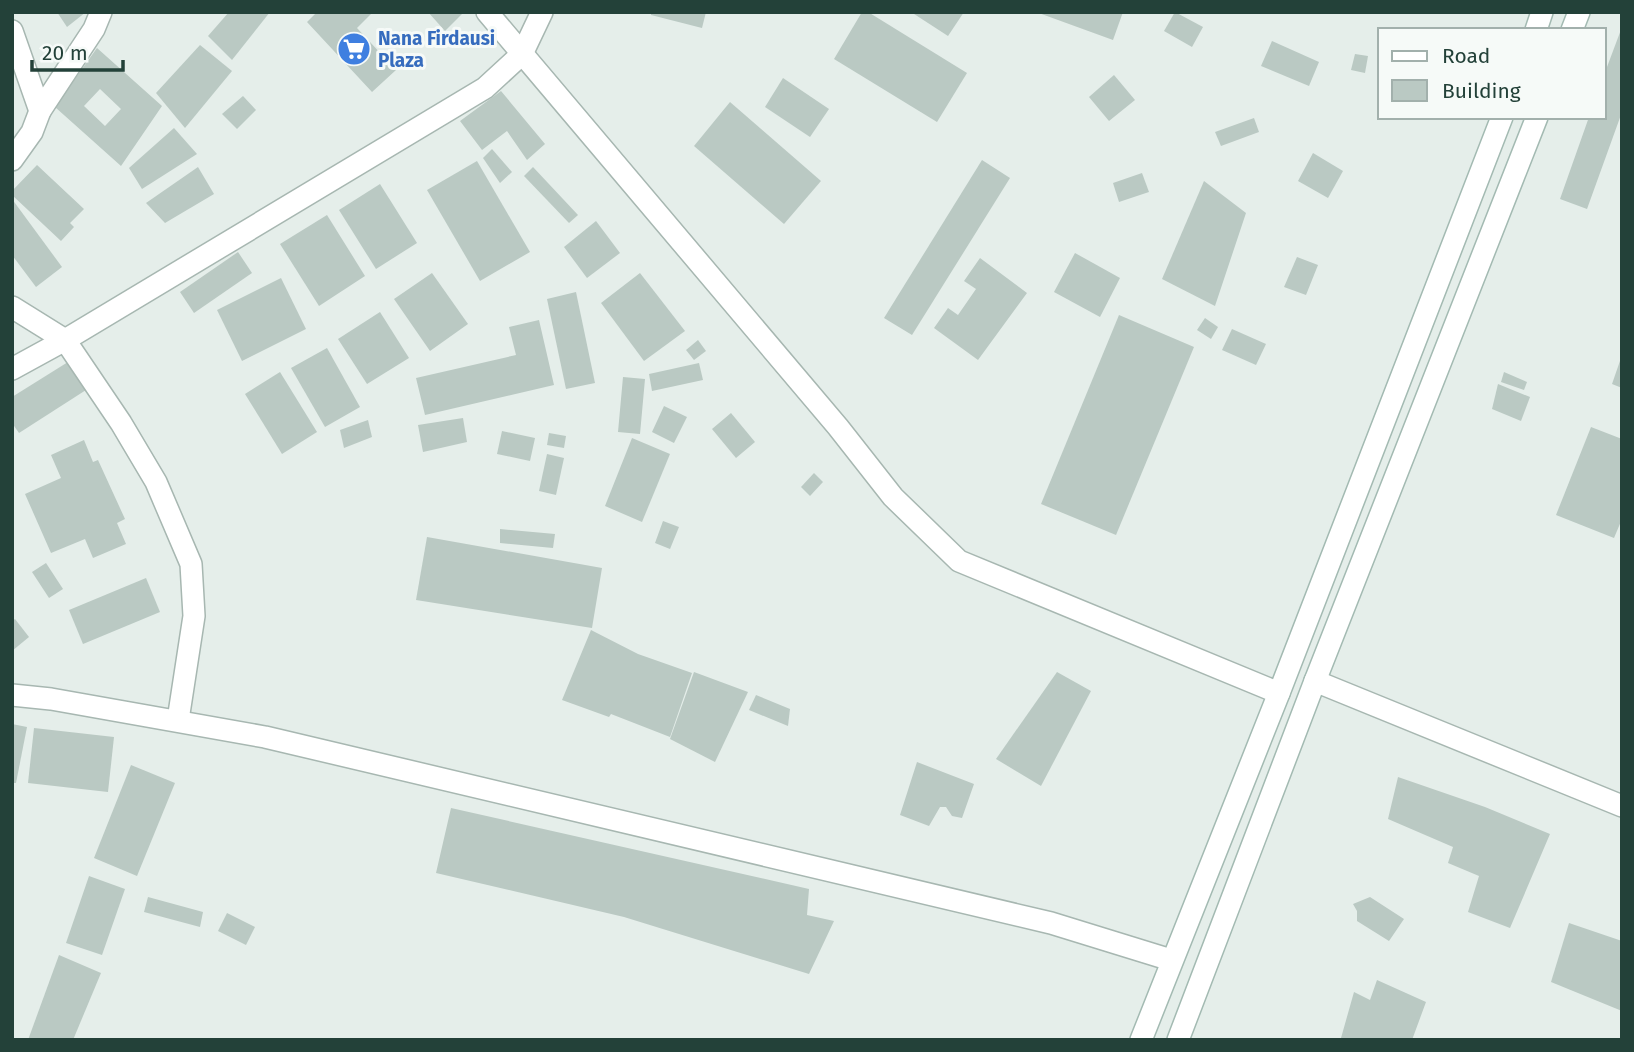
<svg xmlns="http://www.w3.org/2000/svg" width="1634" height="1052" font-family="'Fira Sans',sans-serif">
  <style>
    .building { fill: #bac9c3; fill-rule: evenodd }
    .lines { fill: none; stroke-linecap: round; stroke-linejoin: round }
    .street-casing { stroke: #a7b7b1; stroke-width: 24 }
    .secondary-casing { stroke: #a3bab2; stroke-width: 24 }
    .street { stroke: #fff; stroke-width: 21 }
    .secondary { stroke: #fff; stroke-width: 21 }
    .labels { text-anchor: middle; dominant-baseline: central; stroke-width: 6; stroke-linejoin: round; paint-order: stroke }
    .shop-label { font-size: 19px; font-weight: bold; fill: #366cbe; stroke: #f6faf8; text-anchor: start }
  </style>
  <rect width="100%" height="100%" fill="#e5eeea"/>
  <g class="building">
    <path d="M57,12h29l-19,15z"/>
    <path d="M229,12h41l-38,48 -24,-24z"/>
    <path d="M317,12h56l-16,16 39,42 -24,22 -65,-70z"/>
    <path d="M428,12h36l-19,19z"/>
    <path d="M651,12h55l-4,16 -51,-13z"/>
    <path d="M862,12h6l99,61 -30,49 -103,-63z"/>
    <path d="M911,12h53l-16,24z"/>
    <path d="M1036,12h87l-10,28z"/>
    <path d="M1175,12l28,15 -11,20 -28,-16z"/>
    <path d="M1622,27v85l-35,97 -27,-10 29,-82h15v-42z"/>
    <path d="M1272,41l47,21 -10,24 -48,-20z"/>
    <path d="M200,45l32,26 -47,57 -29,-35z"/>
    <path d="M97,48l65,58 -41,60 -66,-59zM100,89l21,20 -16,17 -21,-20z"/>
    <path d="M1355,54l13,2 -3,17 -14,-3z"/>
    <path d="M1114,75l21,25 -26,21 -20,-24z"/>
    <path d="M783,78l46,31 -19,28 -45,-30z"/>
    <path d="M501,91l44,53 -18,16 -20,-29 -25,19 -22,-29z"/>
    <path d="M243,96l13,14 -19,19 -15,-15z"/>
    <path d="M730,102l91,79 -37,43 -90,-78z"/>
    <path d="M1254,118l5,14 -38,14 -6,-14z"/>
    <path d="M174,128l23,26 -55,35 -13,-21z"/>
    <path d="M492,149l20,23 -12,11 -17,-25z"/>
    <path d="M1313,153l30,18 -15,27 -30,-17z"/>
    <path d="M982,160l28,18 -98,157 -28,-17z"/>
    <path d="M477,161l53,91 -50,29 -53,-91z"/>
    <path d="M37,165l47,44 -14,14 4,4 -13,14 -49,-46v-4z"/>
    <path d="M198,167l16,27 -49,29 -19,-20z"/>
    <path d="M533,167l45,48 -9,8 -45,-47z"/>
    <path d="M1142,173l7,19 -30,10 -6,-19z"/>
    <path d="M1204,181l42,32 -31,93 -53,-27z"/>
    <path d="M380,184l37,59 -41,26 -37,-59z"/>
    <path d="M12,199l50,68 -26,20 -24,-32z"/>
    <path d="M327,215l38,61 -46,30 -39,-62z"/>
    <path d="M596,221l24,32 -33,25 -23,-31z"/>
    <path d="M238,252l14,21 -58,40 -14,-21z"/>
    <path d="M1075,253l45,25 -20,39 -46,-25z"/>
    <path d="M1297,257l21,8 -12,30 -22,-8z"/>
    <path d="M980,258l47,35 -49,67 -44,-32 14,-20 10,7 18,-26 -12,-8z"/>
    <path d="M432,273l36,51 -38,27 -36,-52z"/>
    <path d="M640,273l45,58 -41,30 -43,-58z"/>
    <path d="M281,278l25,51 -64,32 -25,-51z"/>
    <path d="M576,292l19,91 -29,6 -19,-90z"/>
    <path d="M380,312l29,46 -42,26 -29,-45z"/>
    <path d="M1119,315l75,32 -78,188 -75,-31z"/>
    <path d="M1205,318l13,9 -7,12 -14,-9z"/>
    <path d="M539,320l15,65 -129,30 -9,-37 100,-23 -7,-28z"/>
    <path d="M1232,329l34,15 -10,21 -34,-15z"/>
    <path d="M698,340l8,11 -12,9 -8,-10z"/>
    <path d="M327,348l33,59 -35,20 -34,-59z"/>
    <path d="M1621,358h1v30l-10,-4z"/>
    <path d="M68,362l18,28 -67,43 -7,-10v-26z"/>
    <path d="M699,363l4,17 -51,11 -3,-17z"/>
    <path d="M280,372l37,60 -35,22 -37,-60z"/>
    <path d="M1504,372l23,10 -3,8 -23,-8z"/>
    <path d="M623,377l22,2 -5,55 -22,-2z"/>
    <path d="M1498,384l32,13 -9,24 -29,-12z"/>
    <path d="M664,406l23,11 -13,26 -22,-11z"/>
    <path d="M731,413l24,29 -19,16 -24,-29z"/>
    <path d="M463,418l4,24 -44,10 -5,-27z"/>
    <path d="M368,420l4,17 -28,11 -4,-18z"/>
    <path d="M1591,427l31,12v80l-8,19 -58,-23z"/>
    <path d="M502,431l33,7 -5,23 -33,-7z"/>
    <path d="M549,433l17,3 -2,12 -17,-3z"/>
    <path d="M632,438l38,16 -28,68 -37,-16z"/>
    <path d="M84,440l9,22 5,-2 27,59 -8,4 9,21 -33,14 -8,-19 -34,14 -26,-59 36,-16 -10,-23z"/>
    <path d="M547,454l17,4 -8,37 -17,-4z"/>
    <path d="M814,473l9,9 -13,14 -9,-9z"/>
    <path d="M663,521l16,6 -9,22 -15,-6z"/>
    <path d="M500,529l55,5 -2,14 -53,-5z"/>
    <path d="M427,537l175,31 -10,60 -176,-28z"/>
    <path d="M46,563l17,26 -14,9 -17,-26z"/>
    <path d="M146,578l14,34 -77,32 -14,-34z"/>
    <path d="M15,619l14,18 -17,14v-30z"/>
    <path d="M591,630l47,24 54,19 -22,64 -59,-23 -2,3 -47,-17z"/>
    <path d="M694,672l54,20 -33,70 -45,-23z"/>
    <path d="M1057,672l34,19 -50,95 -45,-27z"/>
    <path d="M756,695l34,14 -2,17 -39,-16z"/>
    <path d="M12,724l15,3 -11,56h-4z"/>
    <path d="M34,728l80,9 -6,55 -80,-9z"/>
    <path d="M917,762l57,22 -12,34 -10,-2 -6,-9h-6l-11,19 -29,-11z"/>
    <path d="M131,765l44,18 -38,93 -43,-18z"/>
    <path d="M1398,777l87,30 65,27 -40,94 -42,-16 11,-36 -31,-13 5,-16 -65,-28z"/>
    <path d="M451,808l358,81 -2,26 27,6 -25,53 -185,-57 -188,-44z"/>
    <path d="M89,876l36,13 -23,66 -36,-12z"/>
    <path d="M148,897l55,15 -3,15 -56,-15z"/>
    <path d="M1370,897l34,22 -15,22 -32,-20v-10l-4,-7z"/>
    <path d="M227,913l28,14 -9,18 -28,-14z"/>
    <path d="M1569,923l53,18v70l-71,-29z"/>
    <path d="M59,955l42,18 -28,67h-45z"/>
    <path d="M1377,980l49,22 -14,38h-65l-6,-2 13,-46 16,8z"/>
  </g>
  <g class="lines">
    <defs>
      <g id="street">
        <path d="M487,12l351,415 55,70 66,64 320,132"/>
        <path d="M12,31l28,80"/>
        <path d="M12,160l20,-28 8,-21 54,-82 7,-17"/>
        <path d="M12,307l53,33 56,83 35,59 35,82 3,52 -16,104"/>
        <path d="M12,369l53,-29 420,-252 37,-34 20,-42"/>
        <path d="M1315,681l307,125"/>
        <path d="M12,695l39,4 214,38 786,186 120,37"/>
      </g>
      <g id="secondary">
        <path d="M1536,30l6,-18"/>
        <path d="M1572,30l7,-18"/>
        <path d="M1141,1040l138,-347 223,-576"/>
        <path d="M1178,1040l137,-359 222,-564"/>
      </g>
    </defs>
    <use href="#street" class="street-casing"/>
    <use href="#secondary" class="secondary-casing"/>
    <use href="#street" class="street"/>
    <use href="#secondary" class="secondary"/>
  </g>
  <defs>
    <symbol id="supermarket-disc" viewBox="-11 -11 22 22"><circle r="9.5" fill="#3f7fe0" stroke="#f6faf8"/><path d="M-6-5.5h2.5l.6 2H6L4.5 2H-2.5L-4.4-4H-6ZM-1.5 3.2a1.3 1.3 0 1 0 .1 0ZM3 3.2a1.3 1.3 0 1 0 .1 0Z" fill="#fff"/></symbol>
  </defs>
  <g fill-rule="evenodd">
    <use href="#supermarket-disc" x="335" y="30" width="38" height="38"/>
  </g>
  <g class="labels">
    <g class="shop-label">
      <text x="378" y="38">Nana Firdausi<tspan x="378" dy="22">Plaza</tspan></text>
    </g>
  </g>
  <rect width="1634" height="1052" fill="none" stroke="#234139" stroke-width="28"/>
  <rect x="1378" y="28" width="228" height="91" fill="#f6faf8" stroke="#a2b0ac" stroke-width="2"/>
  <rect x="1392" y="51" width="35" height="10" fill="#ffffff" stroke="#a2b0ac" stroke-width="2"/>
  <text x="1442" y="63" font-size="21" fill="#234139">Road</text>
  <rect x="1392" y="80" width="35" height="21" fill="#bac9c3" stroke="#a2b0ac" stroke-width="2"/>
  <text x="1442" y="98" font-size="21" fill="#234139">Building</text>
  <path d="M32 60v10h91v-10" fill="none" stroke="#234139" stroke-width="3.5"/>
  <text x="42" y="60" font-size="21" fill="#234139" stroke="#f6faf8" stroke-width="5" paint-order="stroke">20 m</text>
</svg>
